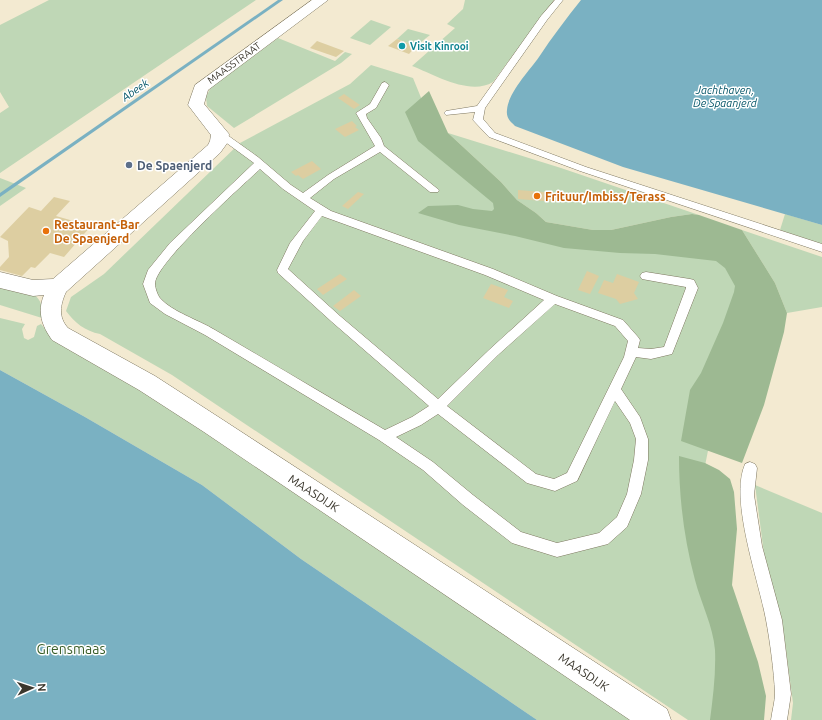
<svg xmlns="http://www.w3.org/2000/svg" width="822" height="720" font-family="Ubuntu,sans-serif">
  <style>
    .green { fill: #bfd7b6 }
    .forest { fill: #9db992 }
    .water { fill: #7ab1c2 }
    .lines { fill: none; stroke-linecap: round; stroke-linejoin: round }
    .stream { fill: #7ab1c2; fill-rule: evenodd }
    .building { fill: #ddcea1 }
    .lane-casing { stroke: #7e7760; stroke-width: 1 }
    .street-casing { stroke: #7e7760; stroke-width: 1 }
    .lane { fill: #fff; fill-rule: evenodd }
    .street { fill: #fff; fill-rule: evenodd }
    .culture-dot { fill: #0f9aa8; stroke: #fff; stroke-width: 1.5 }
    .service-dot { fill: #5c6f8a; stroke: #fff; stroke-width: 1.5 }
    .food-dot { fill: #e8710a; stroke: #fff; stroke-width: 1.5 }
    .labels { text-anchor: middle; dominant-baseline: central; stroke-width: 3; stroke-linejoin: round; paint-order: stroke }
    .far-culture-label { font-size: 10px; font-weight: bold; fill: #0d838f; stroke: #fff; text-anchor: start }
    .far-street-label { font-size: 10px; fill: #3b372d; stroke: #fff }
    .far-water-label { font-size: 11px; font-style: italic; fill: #075769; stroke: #fff }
    .service-label { font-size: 12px; font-weight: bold; fill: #4e5e75; stroke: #fff; text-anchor: start }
    .food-label { font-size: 12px; font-weight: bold; fill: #c56008; stroke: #fff; text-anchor: start }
    .street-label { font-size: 12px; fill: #3b372d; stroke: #fff }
    .near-park-label { font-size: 14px; fill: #3a5f29; stroke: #fff }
  </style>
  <rect width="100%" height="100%" fill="#f3ead1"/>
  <g class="green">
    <path d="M49,0h207l-256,173v-60l9,-6 -9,-15v-67z"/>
    <path d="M465,0h89l-61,82c-23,14 -58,-7 -81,-16l43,-38 -8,-4 16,-15z"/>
    <path d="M371,20l20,7 -21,18 -20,-7z"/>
    <path d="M408,29l22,6 -14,11 -19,-7z"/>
    <path d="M278,38l57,23 10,-9 7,2 -11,9 -107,65 -27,-22 -1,-9 5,-10z"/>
    <path d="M371,65l42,13 24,59 83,84 42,14 160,9 39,63 -46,108 -12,61 36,244h-51l-516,-345 -72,-41c-15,-3 -25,-11 -34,-23l5,-14 33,-23 136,-131 110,-59z"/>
    <path d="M448,133l113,35 138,47 -7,-1 -21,3 -60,13h-18l-47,-8 -10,-9 -19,-13 -16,-18z"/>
    <path d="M0,178l26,10 -26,18z"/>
    <path d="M785,214l37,11v19l-42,-14z"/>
    <path d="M742,230l80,27v50l-35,6 -12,-30z"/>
    <path d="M0,284c21,5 46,6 42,34l-42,-13z"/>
    <path d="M0,318l25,6 -3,5 2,9 4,2 6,-3 3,-11 4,-2 5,6 109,64 477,326h-95l-236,-161 -99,-74 -117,-68 -85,-47z"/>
    <path d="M755,485l67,28v207h-31l2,-17 -9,-68 -15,-43z"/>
  </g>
  <g class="forest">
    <path d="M429,91l19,42 53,49 16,18 19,13 10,9 47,8h18l60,-13 21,-3 7,1 43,15 33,53 12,30 -3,19 -20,73 -22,58 -61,-22 9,-51 11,-17 22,-50 11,-31 1,-6 -10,-18 -9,-7 -61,-7 -35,-1 -56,-5 -49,-12 -56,-11 -41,-12 10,-7 30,-1 15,4 19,2 2,-2 -1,-6 -75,-62 -13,-29z"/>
    <path d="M679,456l26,7 14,7 11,9 4,13 3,37 -5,56 26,77 8,34 -2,24h-54c3,-23 6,-47 5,-70 -2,-24 -14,-47 -20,-70 -11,-41 -16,-82 -16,-124z"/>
  </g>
  <g class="water">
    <path d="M581,0h241v225l-199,-58 -108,-41c-5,-5 -9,-8 -8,-16 1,-17 22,-39 32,-53 13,-20 27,-38 42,-57z"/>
    <path d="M0,370l85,47 117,68 99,74 236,161h-537z"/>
  </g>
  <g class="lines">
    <path class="stream" d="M278,0h5l-283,197v-4z"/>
  </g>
  <g class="building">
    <path d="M397,39l19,7 -7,8 -21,-8z"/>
    <path d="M317,41l27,10 -8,6 -26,-9z"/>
    <path d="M344,94l16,11 -6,4 -16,-11z"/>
    <path d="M352,121l5,5 -2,1 4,3 -14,7 -10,-8z"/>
    <path d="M312,161l9,8 -18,10 -5,-4 -2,1 -5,-4z"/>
    <path d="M518,190l38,3v9l-38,-3z"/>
    <path d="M358,192l6,2 -16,15 -6,-3z"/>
    <path d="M54,197l16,4 -14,15 35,10 -27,31 -14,-4 -15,15 -4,-1 -9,9 -22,-6v-3l9,-10 -1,-16 -8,-4 29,-30 12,4z"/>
    <path d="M587,271l12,5 -9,18 -12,-4z"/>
    <path d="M340,274l7,5 -24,16 -6,-6z"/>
    <path d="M617,274l22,8 -5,11 4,6 -18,5 -4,-5 -18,-6 6,-13 9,3z"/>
    <path d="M491,284l17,6 -4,7 9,4 -4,7 -26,-10z"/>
    <path d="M354,290l7,6 -21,15 -7,-5z"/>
  </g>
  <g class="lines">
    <defs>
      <g id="lane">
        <path d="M555,0h8l-16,20 -62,88 -2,11 12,14 91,34 236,77v8l-242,-81 -91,-34 -16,-17 2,-8 -29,3 -2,-2 2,-2 31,-5 64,-90z"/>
        <path d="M385,82l4,3 -13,23 -10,6 1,4 14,20 3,8 55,44 -1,2h-8l-50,-40 -46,27 -24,19 21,13 162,58 64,27 66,24 15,17 2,3 -2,8 13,1 13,-2 22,-59v-1l-44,-8 -2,-3 2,-3 4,-1 44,7 4,1 4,8 -26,66 -21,5 -15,-2 -15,32 19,28 8,22v21l-7,34 -14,33 -19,17 -51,13 -45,-14 -49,-38 -40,-35 -44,-30 -174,-105 -40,-21 -15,-11 -7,-19 5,-14 22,-27 84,-80 -37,-27 -2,-2 2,-2h6l35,25 33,28 12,8 25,-18 47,-29 -19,-33 14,-9 12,-21zM260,169l23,20 32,22 -25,32 -13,27 1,3 54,49 97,84 -17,11 -27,13c-57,-33 -113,-67 -170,-100 -16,-10 -43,-18 -55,-32 -2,-2 -5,-10 -5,-14 -1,-20 87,-98 105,-115zM322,216l163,59 59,25 -54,49 -52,50 -98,-83 -52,-47 15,-28zM555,304l60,22 13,15 -4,16 -57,116 -13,6 -18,-5 -89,-68 51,-51zM615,401l15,22 6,16 -2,21 -7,34 -10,23 -18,16 -42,10 -36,-11 -48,-37 -40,-33 -37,-25 25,-12 17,-11 89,69 28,8 22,-10z"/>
        <path d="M750,462l5,2 2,4 -3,27 8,51 20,74 9,74 -4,26h-16c1,-9 4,-18 4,-27 -1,-22 -5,-52 -9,-73 -7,-39 -37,-120 -21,-156z"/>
      </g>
      <path id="street" d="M312,0h16l-120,90 -4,14 25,30 -1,8 -8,11 -154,139c-6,13 -8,25 2,36l87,48 65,42 447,291 4,11h-41l-426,-288 -65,-42 -87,-50c-10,-14 -15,-28 -8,-45l-11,1 -33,-8v-16l33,8 20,-1 155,-134 2,-4 1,-6 -23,-30 7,-20z"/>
    </defs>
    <use href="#lane" class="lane-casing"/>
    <use href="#street" class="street-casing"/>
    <use href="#lane" class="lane"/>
    <use href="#street" class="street"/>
  </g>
  <circle class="culture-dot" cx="402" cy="46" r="4"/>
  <circle class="service-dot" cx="129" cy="165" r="4"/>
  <g class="food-dot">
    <circle cx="537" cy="196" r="4"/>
    <circle cx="46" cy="231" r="4"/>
  </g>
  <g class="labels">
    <g class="far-culture-label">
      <text x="410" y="46">Visit Kinrooi</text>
    </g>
    <g class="far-street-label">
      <text transform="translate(234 63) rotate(-36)">MAASSTRAAT</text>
    </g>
    <g class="far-water-label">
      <text transform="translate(135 90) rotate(-35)">Abeek</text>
      <text x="725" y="90">Jachthaven,<tspan x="725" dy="13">De Spaanjerd</tspan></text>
    </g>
    <g class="service-label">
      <text x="137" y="165">De Spaenjerd</text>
    </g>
    <g class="food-label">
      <text x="545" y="196">Frituur/Imbiss/Terass</text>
      <text x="54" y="224">Restaurant-Bar<tspan x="54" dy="14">De Spaenjerd</tspan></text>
    </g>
    <g class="street-label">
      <text transform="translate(314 493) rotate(33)">MAASDIJK</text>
      <text transform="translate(584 672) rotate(34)">MAASDIJK</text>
    </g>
    <g class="near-park-label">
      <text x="71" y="649">Grensmaas</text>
    </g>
  </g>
  <g transform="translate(32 688) rotate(87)" stroke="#ffffff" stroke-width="3" paint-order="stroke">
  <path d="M0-3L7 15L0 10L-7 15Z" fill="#3b372d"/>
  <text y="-6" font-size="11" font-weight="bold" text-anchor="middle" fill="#3b372d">N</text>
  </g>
</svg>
